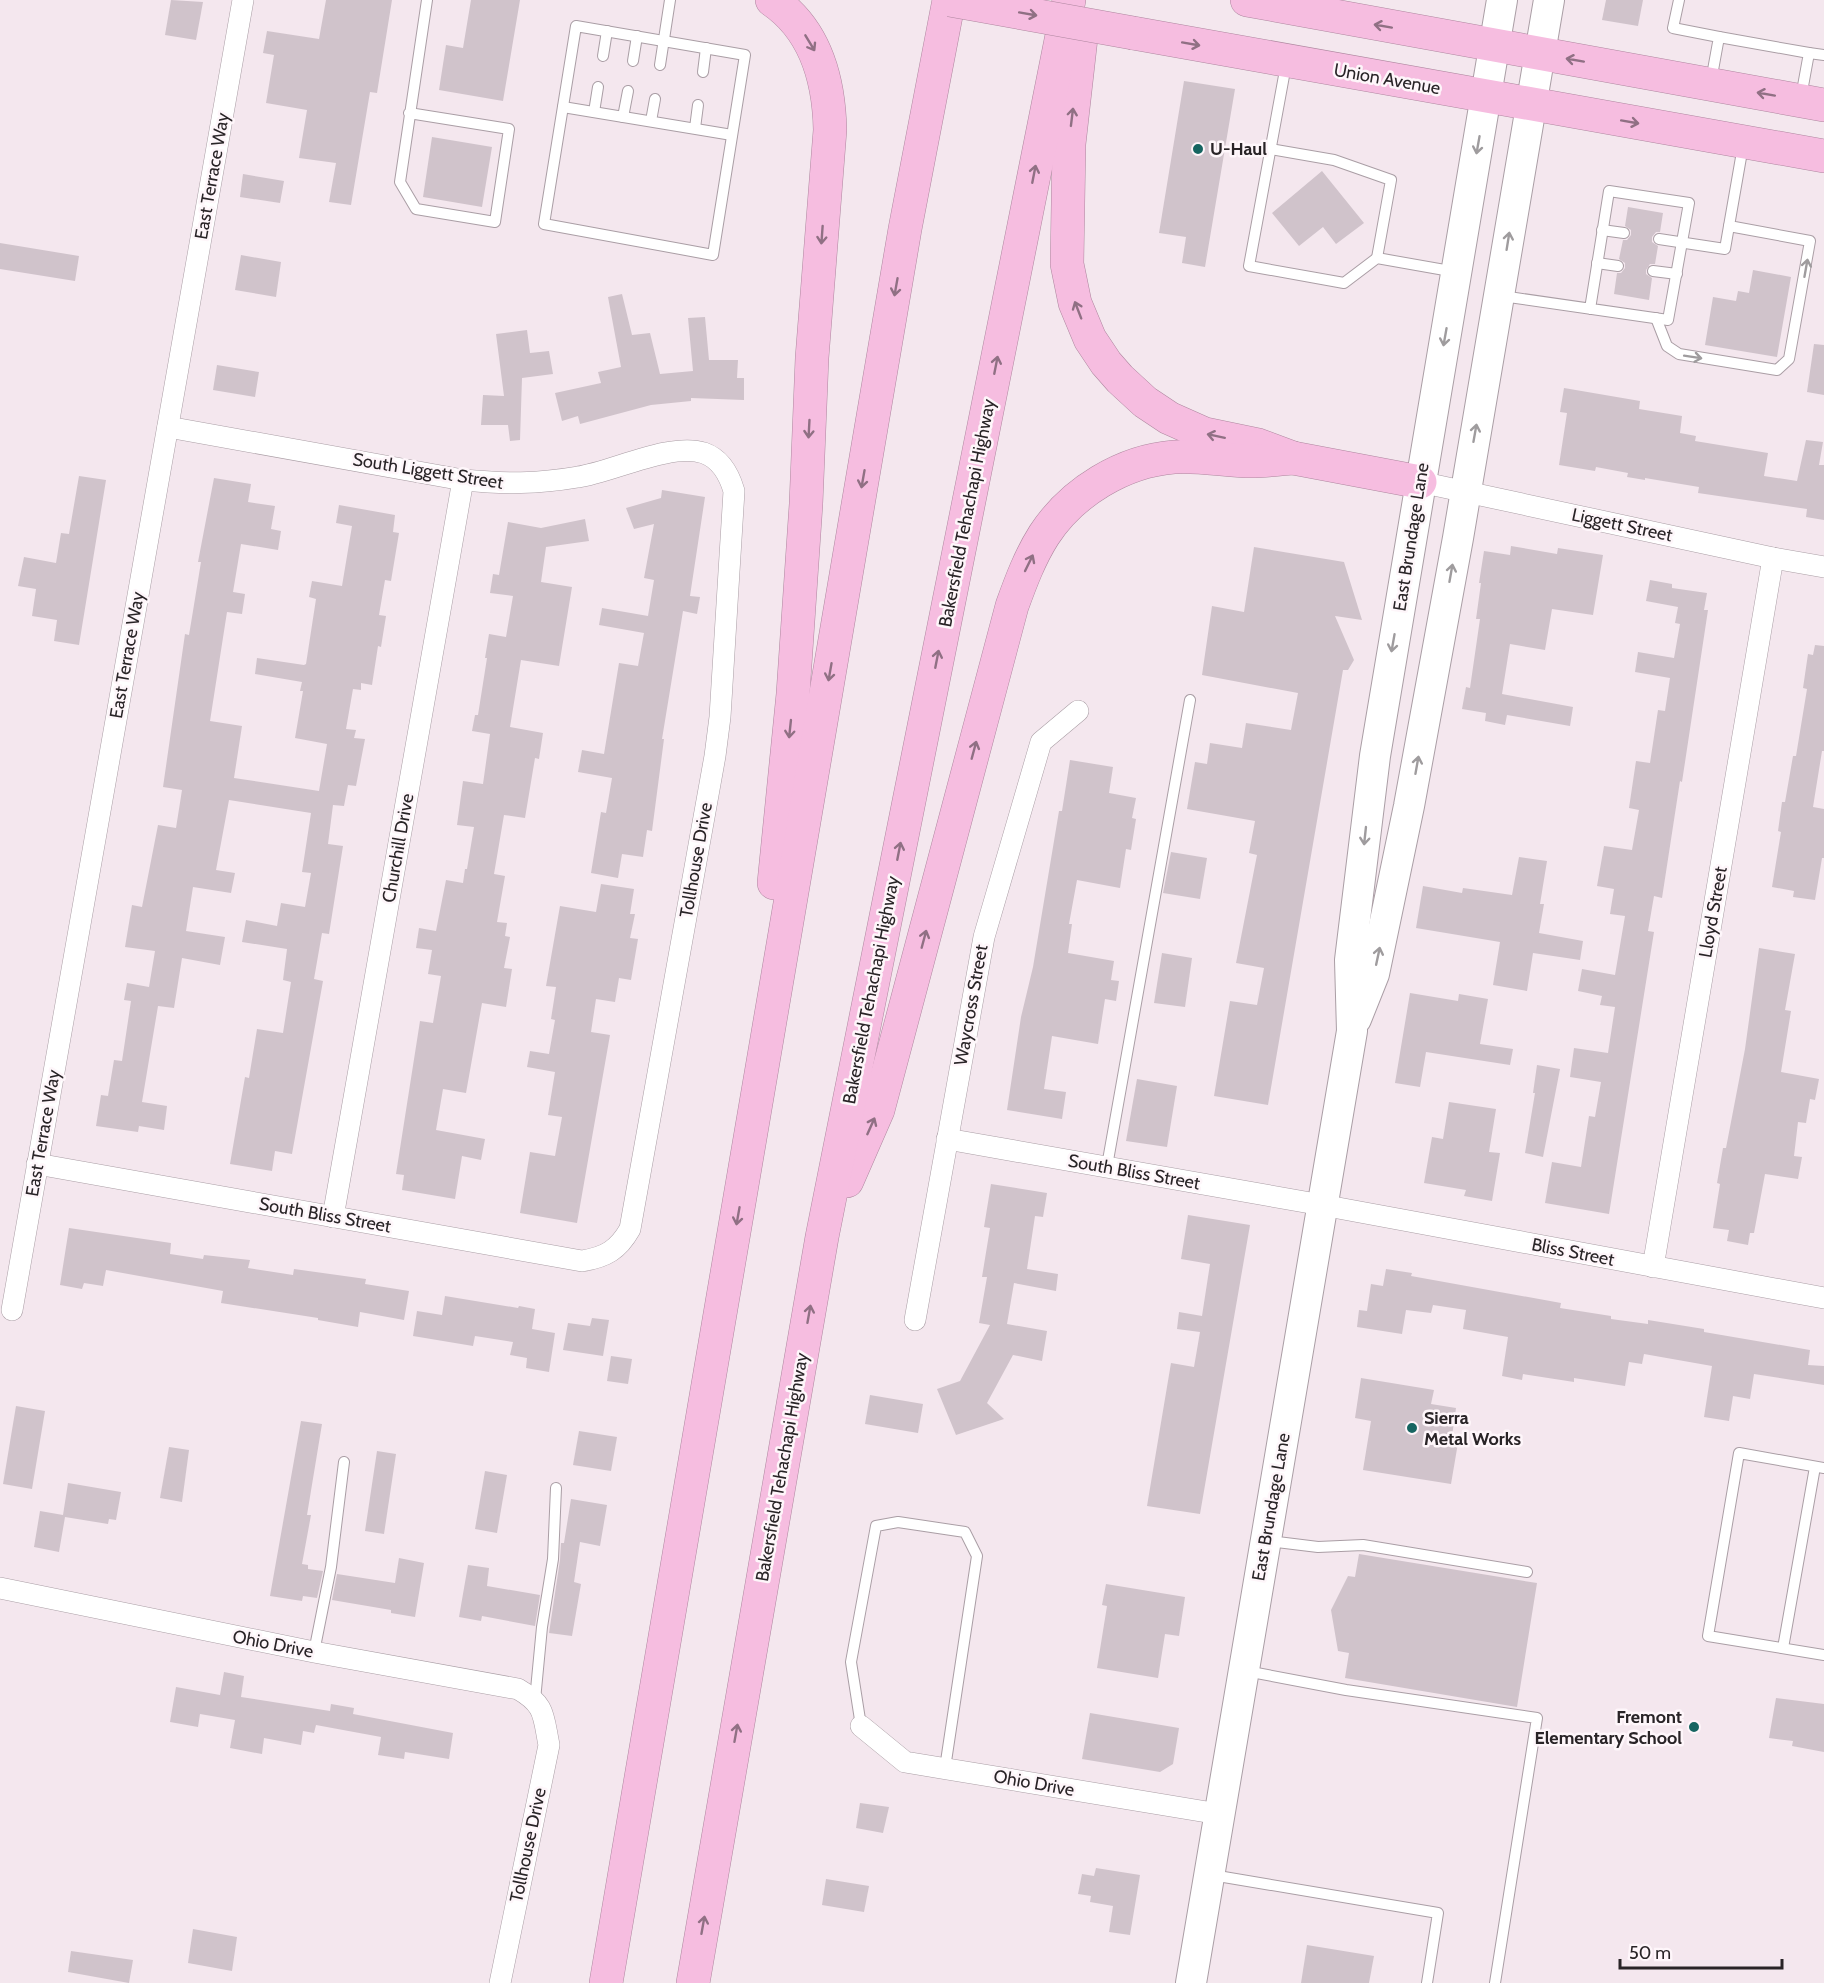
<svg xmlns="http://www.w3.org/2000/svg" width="1824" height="1983" font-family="Cabin,sans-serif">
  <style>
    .building { fill: #d0c3cb }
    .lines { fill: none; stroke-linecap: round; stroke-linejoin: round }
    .lane-casing { stroke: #aa9ea5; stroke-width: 12 }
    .street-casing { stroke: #aa9ea5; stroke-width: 22 }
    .secondary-casing { stroke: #aa9ea5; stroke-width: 32 }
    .highway-casing { stroke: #ae879f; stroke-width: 34 }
    .lane { stroke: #fff; stroke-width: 10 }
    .street { stroke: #fff; stroke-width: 21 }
    .secondary { stroke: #fff; stroke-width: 30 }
    .highway { stroke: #f6bde0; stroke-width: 33 }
    .highway-bridge-casing { stroke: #ae879f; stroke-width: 34; stroke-linecap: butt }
    .highway-bridge { stroke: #f6bde0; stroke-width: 33 }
    .oneway { stroke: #907084 }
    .oneway2 { stroke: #9f9c9e }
    .poi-dot { fill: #166561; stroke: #fef6fa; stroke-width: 2 }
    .labels { text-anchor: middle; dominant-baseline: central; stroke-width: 5; stroke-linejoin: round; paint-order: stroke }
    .street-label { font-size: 18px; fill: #292427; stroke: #fef6fa }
    .poi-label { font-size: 18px; font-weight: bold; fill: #292427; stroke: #fef6fa; text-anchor: start }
  </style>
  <rect width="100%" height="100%" fill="#f4e7ee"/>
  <g class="building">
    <path d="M171,0l32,2 -7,38 -31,-5z"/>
    <path d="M326,0h66l-15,93 -7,-1 -19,113 -22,-3 7,-39 -37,-5 8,-48 -41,-7 8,-48 -11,-2 4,-22 52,8z"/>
    <path d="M471,0h49l-17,101 -64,-11 7,-45 17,3z"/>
    <path d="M1606,0h37l-5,26 -36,-6z"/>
    <path d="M1184,81l51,8 -30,178 -23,-4 4,-26 -27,-4z"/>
    <path d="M432,137l60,10 -10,60 -59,-10z"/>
    <path d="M1322,171l42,52 -28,21 -13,-17 -24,19 -27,-33z"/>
    <path d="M243,174l41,7 -4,22 -40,-6z"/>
    <path d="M1628,207l35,6 -3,19h-4l-4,5v5l6,4 -3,18h-5l-4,6v4l6,4 -3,22 -35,-6 3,-21h4l4,-5v-5l-6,-4 4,-19h4l4,-5v-5l-6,-4z"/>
    <path d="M0,243l79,13 -4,25 -75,-12z"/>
    <path d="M241,255l40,7 -5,35 -41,-7z"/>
    <path d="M1753,270l38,7 -14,80 -72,-12 8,-48 23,4 2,-10 11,2z"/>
    <path d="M622,294l10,41 18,-2 10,41 33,-3 -5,-53 17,-1 4,43h29l-1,18h7v22l-53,-2v3l-40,4 -71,19 -2,-8 -16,5 -7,-28 46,-10 -3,-11 23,-5 -13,-70z"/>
    <path d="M527,330l3,23 19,-2 4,23 -31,4 -2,62 -10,1 -2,-16h-27l2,-30 21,1 -8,-62z"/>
    <path d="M1814,344l10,1v50l-17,-3z"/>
    <path d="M217,365l42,7 -4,25 -42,-7z"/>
    <path d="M1564,388l76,13 -1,8 43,7 -2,17 16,3 -1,5 73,12 -4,23 33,5 9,-41 17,2 -4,23h5v55l-18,-3 1,-8 -109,-16 1,-6 -54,-9v2l-18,-3 1,-4 -32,-6 -1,4 -36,-6 8,-52 -7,-1z"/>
    <path d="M79,476l27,4 -27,165 -25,-4 3,-21 -25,-4 4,-27 -18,-3 6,-29 32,6 5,-30 8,1z"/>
    <path d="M214,478l37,6 -3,18 27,4 -4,23 10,2 -3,19 -37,-6 -8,48 12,2 -3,20 -15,-2 -17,109 32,5 -8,52 85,13 8,-47 -32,-6 8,-47h-3l2,-9 -47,-8 2,-16 47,7 2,-1 10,-65 -7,-2 3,-16 30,5 10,-60 -16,-3 3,-18 56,10 -2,17 6,1 -8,48 -6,-1 -6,35 7,1 -5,31 -3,-1 -6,39 -11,-2v7l-8,-1 -7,40 10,1 -2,8 11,1 -9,47 -8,-1 -4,21 -11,-1 -5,39 15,2 -14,88 -7,-1 -8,46 9,2 -31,173 -17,-3 -3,20 -42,-7 15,-87 4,1 8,-49 26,4 8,-51 -8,-2 4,-31 -45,-7 4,-22 31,6 4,-23 24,4 6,-34 -9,-1 9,-59 -82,-13 -13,70 19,3 -4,20 -38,-6 -7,44 39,6 -5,28 -38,-7 -8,50 -16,-2 -16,96 25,4 -3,24 -25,-4 -1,6 -42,-6 5,-31 7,1 6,-36 8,1 9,-60 -7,-1 3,-17 22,4 6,-36 -30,-4 7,-42 10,2 16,-82 18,3 6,-38 -19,-3 22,-153 4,1 3,-18 9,-55h-3z"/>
    <path d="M662,490l43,7 -15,99 10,1 -3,17 -14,-3 -21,128h2l-12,92 -5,-1 -4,27 -21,-3 -4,24 -27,-5 10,-61 5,1 6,-35 -34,-6 4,-22 22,4 15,-91 19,3 6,-33 -45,-8 3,-17 46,8 6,-36 -10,-2 10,-54 -20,5 -8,-21 35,-10z"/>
    <path d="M585,519l4,22 -43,6 -5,35 31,5 -13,79 -38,-6 -11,67 33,6 -4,26 -4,-1 -10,60 -21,-3 -10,59 11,2 -8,46 10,1 -2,13 5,1 -6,31 8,1 -6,38 -24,-4 -16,90 -23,-4 -7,41 49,9 -4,21 -19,-4 -7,43 -53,-9 2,-15 -8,-1 24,-153 13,2 8,-47 -13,-2 4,-24 -16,-2 3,-20 17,3 10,-51 17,3 2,-14h2l7,-42 -17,-2 6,-44 20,3 7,-50 -18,-3 3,-16h3l9,-57h-2l4,-24 17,3 7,-41 -23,-3 3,-19 6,1 9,-53 33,6z"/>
    <path d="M1511,546l46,8 1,-6 45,7 -10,60 -41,-6 -7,41 -35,-6 -8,50 71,13 -3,19 -63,-11 -2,10 -20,-4 1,-8 -24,-4 4,-22 4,1 10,-69h-4l5,-36h-2l5,-32 26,4z"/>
    <path d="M1254,547l90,15 18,58 -27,-4 19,44 -6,10h-5l-75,435 -54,-9 16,-95 27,4 7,-37 -28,-5 21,-108 -8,-2 6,-32 -68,-12 8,-47 12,2 3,-21 32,5 4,-25 45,7 7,-37 -96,-18 10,-69 32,6z"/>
    <path d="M1650,580l22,4v4l35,5 -3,17h4l-26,172 -2,-1 -18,117 -8,-2 -6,35 6,1 -45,282 -64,-11 7,-41 29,5 8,-51 6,1 6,-35 -31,-5 4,-29 34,5 7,-46 -15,-2 2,-9 -24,-5 4,-22 33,6 10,-59 -15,-2 4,-25 -17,-3 7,-40 28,4 7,-40 -10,-2 7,-47 14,2 8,-53 7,1 5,-33 -35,-6 3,-20 36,6 6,-34 -5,-1 3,-16 -32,-6z"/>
    <path d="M1815,645l9,1v105h-2l-9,56 11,2v49h-2l-7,42 -22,-3 1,-6 -22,-4 9,-55 -3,-1 4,-29h3l8,-46h3l11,-67 -4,-1 5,-34 5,1z"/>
    <path d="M1070,760l43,7 -4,26 27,5 -4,20 4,1 -5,31 -5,-1 -6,39 -43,-8 -8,44h3l-4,29 46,8 -3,19 8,1 -3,20 -11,-2 -7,45 -46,-8 -8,53 22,3 -4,27 -55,-9 14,-93 12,-50 26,-156h3z"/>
    <path d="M1171,852l36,6 -7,41 -37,-6z"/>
    <path d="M1519,857l28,4 -7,43h4l-5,29 44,8 -3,19 -47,-7 -6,38 -34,-6 7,-43 -84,-14 7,-42 39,7 1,-5 49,7z"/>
    <path d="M601,884l33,5 -4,25h5l-5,24 8,1 -7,41 -12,-2 -4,24 -19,-3 -5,33 19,3 -33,188 -57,-10 10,-61 25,4 7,-39 -14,-2 7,-43 -28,-5 3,-16 19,3 6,-34 -4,-1 5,-32 -10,-1 14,-80 36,6z"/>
    <path d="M1759,948l36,6 -10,56 6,1 -10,61 38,7 -4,21 -5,-1 -4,24 -8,-1 -4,34 8,1 -4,22 -33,-5 -11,59h-4l-2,12 -21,-4 2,-11 -16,-2 7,-44 -3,-1 6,-35h3l19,-99z"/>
    <path d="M1162,953l30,5 -7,49 -31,-4z"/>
    <path d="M1410,993l48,8 1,-7 29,5 -8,45 33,5 -3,16 -84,-13 -6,35 -25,-4z"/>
    <path d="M1537,1065l23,4 -17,88 -18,-4 10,-60h-2z"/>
    <path d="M1137,1079l40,7 -10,61 -41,-6z"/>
    <path d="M1449,1102l47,7 -7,43 11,1 -8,48 -28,-5 2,-6 -42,-7 8,-46 11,2z"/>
    <path d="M991,1184l56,9 -4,24 -8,-1 -8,53 31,5 -2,17 -42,-8 -7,41 40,7 -5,30 -29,-6 -26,48 17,16 -48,16 -19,-46 23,-8 30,-56 -11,-2 8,-46h-5l8,-49 -6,-1z"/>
    <path d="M1188,1215l62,10 -50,289 -53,-8 24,-143 23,4 6,-35 -23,-3 2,-17 23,4 8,-52 -29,-5z"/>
    <path d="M69,1228l102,15 -1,11 33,5 1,-4 46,5 -2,8 45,7 1,-6 72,10 -1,5 44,7 -5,29 -44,-8 -2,15 -40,-7v-2l-97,-15 2,-12 -117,-21 -3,16 -19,-3 -2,6 -22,-4z"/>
    <path d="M1386,1269l26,4 -1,3 150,27 -1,5 51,8v3l37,5v-4l56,9v3l106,18 -2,15 16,1v19l-70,-11 -4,25 -17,-3 -4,25 -25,-4 8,-51 -68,-12 -2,10 -13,-2 -4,24 -51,-8v4l-51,-8 -1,6 -20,-4 6,-39 -45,-8 3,-19 -33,-5 -2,8 -25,-3 -4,24 -45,-7 2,-17 8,1 4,-27 12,2z"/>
    <path d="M445,1296l73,12 1,-2 16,3 -3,20 23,4 -6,39 -23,-4 1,-10 -17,-3 3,-13 -38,-6 -2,10 -60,-10 4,-25 25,4z"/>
    <path d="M592,1318l17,2 -6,36 -40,-6 5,-27 22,3z"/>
    <path d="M611,1356l21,3 -4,25 -21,-3z"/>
    <path d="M1361,1378l73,12 -3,14 25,4 -4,28 7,1 -8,47 -88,-14 8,-49 -16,-3z"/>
    <path d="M870,1395l53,9 -5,29 -53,-9z"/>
    <path d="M16,1406l29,5 -13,78 -29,-5z"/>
    <path d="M301,1421l21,3 -15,91h4l-9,49 6,1v4l15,2 -6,27 -14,-2 -1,5 -32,-5z"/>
    <path d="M579,1431l38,6 -6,34 -38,-6z"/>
    <path d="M169,1447l20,3 -7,52 -22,-4z"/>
    <path d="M377,1451l19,3 -12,80 -19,-3z"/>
    <path d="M485,1471l22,4 -10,58 -22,-4z"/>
    <path d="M68,1483l53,9 -5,28 -7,-1 -1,5 -43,-7 -6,35 -25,-5 6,-36 23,4z"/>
    <path d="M571,1499l36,6 -7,41 -20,-4 -6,40 7,2 -9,52 -23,-3 11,-73 1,-17h3z"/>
    <path d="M1359,1554l178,29 -20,124 -172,-29 4,-25 -11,-2 -7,-41 17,-34 7,1z"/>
    <path d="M399,1558l25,5 -9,54 -24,-4v-3l-59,-10 5,-26 58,9z"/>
    <path d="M468,1565l21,3 -2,18 53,9 -5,31 -53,-10 -1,5 -22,-4z"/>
    <path d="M1106,1584l79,13 -6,39 -14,-2 -7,44 -61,-10 10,-62 -5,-1z"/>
    <path d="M224,1672l20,4 -3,21 89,14 1,-7 23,4 -1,6 100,19 -4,26 -44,-7 -1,7 -26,-4 3,-18 -65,-12 -2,8 -11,-2 -2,14 -37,-7 -2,16 -32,-6 5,-28 -35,-6 -2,13 -28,-5 6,-35 44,8z"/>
    <path d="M1776,1698l48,6v48l-32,-6 1,-5 -24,-3z"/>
    <path d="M1090,1713l89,15 -6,36 -13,8 -78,-13z"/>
    <path d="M860,1803l29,4 -6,26 -27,-5z"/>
    <path d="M1096,1868l44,7 -10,60 -21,-3 4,-26 -23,-4 1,-6 -13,-2 4,-20 12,2z"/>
    <path d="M826,1879l43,7 -5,26 -42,-7z"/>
    <path d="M193,1929l44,8 -5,34 -44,-8z"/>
    <path d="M1307,1945l67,11 -5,27h-68z"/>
    <path d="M71,1951l62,9 -4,23 -61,-11z"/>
  </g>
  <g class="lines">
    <defs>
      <g id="lane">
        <path d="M1679,0l-6,28 46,9 -8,44"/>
        <path d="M576,26l169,29 -32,200 -169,-31z"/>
        <path d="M1719,37l90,16 -8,44"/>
        <path d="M1809,53l15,2"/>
        <path d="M603,56l4,-25"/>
        <path d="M633,61l4,-25"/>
        <path d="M660,65l10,-65"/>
        <path d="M1286,65l-37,201 95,17 33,-25 79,14"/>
        <path d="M703,72l3,-24"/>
        <path d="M563,107l169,28"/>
        <path d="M594,112l4,-25"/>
        <path d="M409,113l100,16 -14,93 -79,-13 -16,-27 27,-182"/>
        <path d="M623,117l5,-26"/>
        <path d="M651,121l4,-22"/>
        <path d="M695,128l3,-23"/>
        <path d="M1270,149l64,11 57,20 -14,78"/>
        <path d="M1602,230l22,3"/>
        <path d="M1659,239l66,10 4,-23"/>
        <path d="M1597,263l21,3"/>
        <path d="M1653,271l24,3"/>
        <path d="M1502,296l166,24 21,-117 -80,-12 -19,118"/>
        <path d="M1656,318l11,28 12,8 98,16 12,-11 21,-118 -81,-15 14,-80"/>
        <path d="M1107,1166l83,-466"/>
        <path d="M1824,1468l-85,-15 -31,183 116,19"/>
        <path d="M1269,1541l49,6 45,-2 164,27"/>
        <path d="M1783,1648l32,-181"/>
        <path d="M314,1652l17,-85 13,-105"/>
        <path d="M1246,1671l100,19 191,28 -42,265"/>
        <path d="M535,1700l7,-73 11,-68 3,-71"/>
        <path d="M861,1726l-10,-64 25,-136 22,-4 67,10 12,24 -32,212"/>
        <path d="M1212,1875l226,38 -11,70"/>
      </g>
      <g id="street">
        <path d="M1420,482l353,76 51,9"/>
        <path d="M947,1139l375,66 502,93"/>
        <path d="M37,1164l545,97c24,-4 36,-11 48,-32l85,-473 5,-39 14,-226c-5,-17 -13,-32 -30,-38 -33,-11 -92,19 -126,24 -41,7 -73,7 -115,3l-295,-53"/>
        <path d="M333,1217l130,-737"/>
        <path d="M1653,1267l120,-709"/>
        <path d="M12,1310l231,-1310"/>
        <path d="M915,1320l69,-383 57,-195 37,-31"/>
        <path d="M0,1588l314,64 204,37c28,16 25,27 31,56l-49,238"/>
        <path d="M861,1726l44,36 314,52"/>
      </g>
      <g id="secondary">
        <path d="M1356,1019l18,-45 35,-168 49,-268 91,-538"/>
        <path d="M1191,1983l161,-952 -2,-71 25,-204 127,-756"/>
      </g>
      <g id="highway">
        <path d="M772,0c44,30 57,80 58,130l-18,228 -6,146 -13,190 -19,189"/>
        <path d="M1247,0l577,105"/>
        <path d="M1133,33l691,123"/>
        <path d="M1081,38l-12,106 -2,120 8,39 15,36 16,24 14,16 25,23 24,16 36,16 53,11 35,13 127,24"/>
        <path d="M847,1181l31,-71 134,-504c9,-25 18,-49 32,-71 28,-43 79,-74 130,-78 26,-2 52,4 78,4 13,0 27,-2 41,-3"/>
        <path d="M606,1983l299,-1754 44,-229"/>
        <path d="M693,1983l129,-746 247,-1237"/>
      </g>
    </defs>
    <use href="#lane" class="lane-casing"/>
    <use href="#street" class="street-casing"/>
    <use href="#secondary" class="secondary-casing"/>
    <use href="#highway" class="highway-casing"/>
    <use href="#lane" class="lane"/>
    <use href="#street" class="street"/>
    <use href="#secondary" class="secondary"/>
    <use href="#highway" class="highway"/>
    <defs>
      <path id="highway-bridge" d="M950,0l183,33"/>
    </defs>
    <use href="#highway-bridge" class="highway-bridge-casing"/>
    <use href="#highway-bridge" class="highway-bridge"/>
  </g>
  <defs><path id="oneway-shaft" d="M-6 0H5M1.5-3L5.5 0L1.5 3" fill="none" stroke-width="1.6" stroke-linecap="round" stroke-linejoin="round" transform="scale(1.5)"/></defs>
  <g class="oneway">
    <use href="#oneway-shaft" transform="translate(1028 14) rotate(10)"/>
    <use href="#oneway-shaft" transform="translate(1383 26) rotate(-170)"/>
    <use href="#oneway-shaft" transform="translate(810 43) rotate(59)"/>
    <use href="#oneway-shaft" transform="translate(1191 44) rotate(10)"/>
    <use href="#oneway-shaft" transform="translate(1575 60) rotate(-170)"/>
    <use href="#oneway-shaft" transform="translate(1766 94) rotate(-170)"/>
    <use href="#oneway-shaft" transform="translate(1072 117) rotate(-83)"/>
    <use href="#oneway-shaft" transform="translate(1630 122) rotate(10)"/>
    <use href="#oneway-shaft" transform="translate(1034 174) rotate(-79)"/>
    <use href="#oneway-shaft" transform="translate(822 235) rotate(94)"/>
    <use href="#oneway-shaft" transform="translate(896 287) rotate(100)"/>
    <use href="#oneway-shaft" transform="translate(1078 310) rotate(-111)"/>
    <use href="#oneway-shaft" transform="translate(996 365) rotate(-79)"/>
    <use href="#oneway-shaft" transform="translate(809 429) rotate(93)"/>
    <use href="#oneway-shaft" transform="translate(1216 436) rotate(-168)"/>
    <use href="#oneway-shaft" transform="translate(863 479) rotate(100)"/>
    <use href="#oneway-shaft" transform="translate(1029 563) rotate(-64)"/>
    <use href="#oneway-shaft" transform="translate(937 659) rotate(-79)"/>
    <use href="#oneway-shaft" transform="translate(830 672) rotate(100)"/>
    <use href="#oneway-shaft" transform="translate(790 729) rotate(96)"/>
    <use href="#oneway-shaft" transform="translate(974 750) rotate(-75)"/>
    <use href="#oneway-shaft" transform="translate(899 851) rotate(-79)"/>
    <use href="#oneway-shaft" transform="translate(924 939) rotate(-75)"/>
    <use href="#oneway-shaft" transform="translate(871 1126) rotate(-66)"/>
    <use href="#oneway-shaft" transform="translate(738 1216) rotate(100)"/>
    <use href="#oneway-shaft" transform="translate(809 1314) rotate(-80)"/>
    <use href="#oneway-shaft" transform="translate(736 1733) rotate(-80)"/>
    <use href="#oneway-shaft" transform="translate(703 1925) rotate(-80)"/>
  </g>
  <g class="oneway2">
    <use href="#oneway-shaft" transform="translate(1478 145) rotate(100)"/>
    <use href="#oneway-shaft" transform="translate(1508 241) rotate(-81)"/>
    <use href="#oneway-shaft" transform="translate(1806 268) rotate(-80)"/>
    <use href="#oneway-shaft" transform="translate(1445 337) rotate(100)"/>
    <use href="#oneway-shaft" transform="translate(1693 357) rotate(9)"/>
    <use href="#oneway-shaft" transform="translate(1475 433) rotate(-80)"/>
    <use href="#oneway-shaft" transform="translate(1451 573) rotate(-80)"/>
    <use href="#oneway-shaft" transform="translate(1393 643) rotate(100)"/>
    <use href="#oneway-shaft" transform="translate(1417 765) rotate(-80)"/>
    <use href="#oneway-shaft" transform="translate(1365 836) rotate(96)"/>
    <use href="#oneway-shaft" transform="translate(1378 956) rotate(-78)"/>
  </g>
  <g class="poi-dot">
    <circle cx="1198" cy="149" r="6"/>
    <circle cx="1412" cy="1428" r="6"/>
    <circle cx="1694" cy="1727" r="6"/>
  </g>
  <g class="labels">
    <g class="street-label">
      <text transform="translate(1387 79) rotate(10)">Union Avenue</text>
      <text transform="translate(212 176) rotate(-80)">East Terrace Way</text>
      <text transform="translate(428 471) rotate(9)">South Liggett Street</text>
      <text transform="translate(967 513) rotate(-79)">Bakersfield Tehachapi Highway</text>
      <text transform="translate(1622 525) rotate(12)">Liggett Street</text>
      <text transform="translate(1411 537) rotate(-81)">East Brundage Lane</text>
      <text transform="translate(127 655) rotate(-80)">East Terrace Way</text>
      <text transform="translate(398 848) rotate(-80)">Churchill Drive</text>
      <text transform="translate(696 860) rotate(-80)">Tollhouse Drive</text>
      <text transform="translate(1713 912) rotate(-80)">Lloyd Street</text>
      <text transform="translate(871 990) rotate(-79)">Bakersfield Tehachapi Highway</text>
      <text transform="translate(971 1005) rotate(-80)">Waycross Street</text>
      <text transform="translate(43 1133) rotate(-80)">East Terrace Way</text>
      <text transform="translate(1134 1172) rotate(10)">South Bliss Street</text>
      <text transform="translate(325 1215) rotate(10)">South Bliss Street</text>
      <text transform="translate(1573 1252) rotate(11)">Bliss Street</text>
      <text transform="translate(782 1467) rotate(-80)">Bakersfield Tehachapi Highway</text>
      <text transform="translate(1271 1507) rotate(-80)">East Brundage Lane</text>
      <text transform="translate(273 1644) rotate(11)">Ohio Drive</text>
      <text transform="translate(1034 1783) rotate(10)">Ohio Drive</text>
      <text transform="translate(528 1845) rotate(-78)">Tollhouse Drive</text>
    </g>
    <g class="poi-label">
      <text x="1210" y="149">U-Haul</text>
      <text x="1424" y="1418">Sierra<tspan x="1424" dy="21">Metal Works</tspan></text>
      <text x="1682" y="1717" text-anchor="end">Fremont<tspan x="1682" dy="21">Elementary School</tspan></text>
    </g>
  </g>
  <path d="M1620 1959v9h162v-9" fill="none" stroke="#292427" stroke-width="3"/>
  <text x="1629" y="1959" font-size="18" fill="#292427" stroke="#fef6fa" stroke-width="4.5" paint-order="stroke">50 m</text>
</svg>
